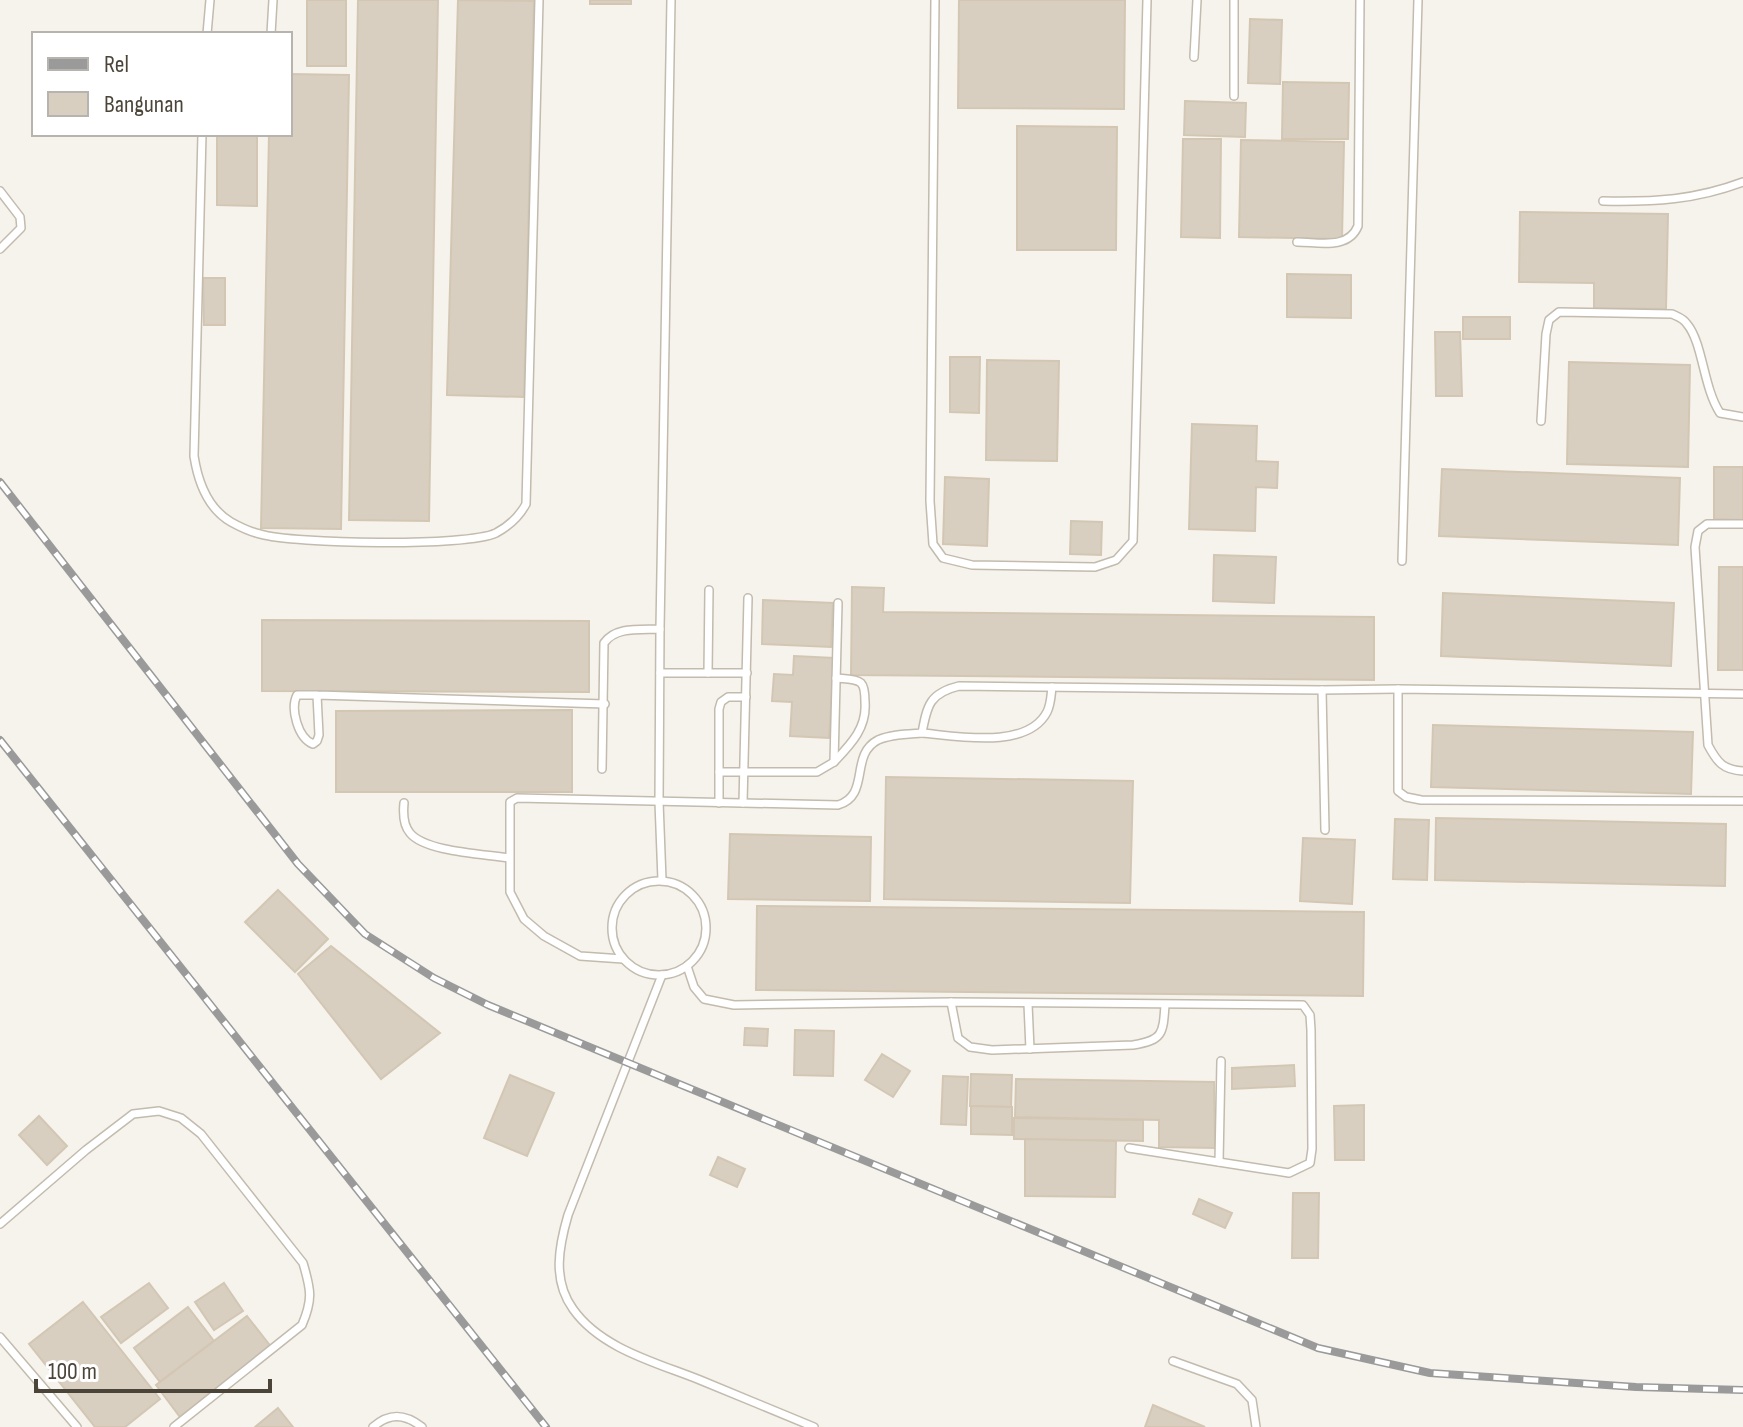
<svg xmlns="http://www.w3.org/2000/svg" width="1743" height="1427" font-family="'Sofia Sans Condensed',sans-serif">
  <style>
    .building { fill: #d8cfc1; stroke: #d3c7b4; stroke-width: 2 }
    .lines { fill: none; stroke-linecap: round; stroke-linejoin: round }
    .service-casing { stroke: #c2bbae; stroke-width: 10 }
    .service { stroke: #fff; stroke-width: 7 }
    .rail-casing { stroke: #9a9a9a; stroke-width: 8 }
    .rail { stroke: #fff; stroke-width: 5; stroke-dasharray: 15; stroke-linecap: butt }
  </style>
  <rect width="100%" height="100%" fill="#f6f3ec"/>
  <g class="building">
    <rect x="307" y="0" width="39" height="66"/>
    <path d="M358,0h80l-9,521 -80,-1z"/>
    <path d="M458,0l76,1 -10,396 -77,-2z"/>
    <rect x="590" y="0" width="41" height="4"/>
    <path d="M959,0h166l-1,109 -166,-1z"/>
    <path d="M1250,19l32,1 -2,64 -32,-1z"/>
    <path d="M290,74l59,1 -8,454 -80,-1 8,-394h21z"/>
    <path d="M1283,82l66,1 -1,56h-66z"/>
    <path d="M1185,101l61,2 -1,34 -61,-2z"/>
    <path d="M1017,126l100,1 -1,123h-99z"/>
    <path d="M217,134h40v72l-40,-1z"/>
    <path d="M1183,139h38l-1,99 -39,-1z"/>
    <path d="M1241,140l103,2 -2,97 -103,-2z"/>
    <path d="M1520,212l148,2 -2,95 -72,-1v-25l-75,-1z"/>
    <path d="M1287,274l64,1v43l-64,-1z"/>
    <path d="M203,278h22v47h-21z"/>
    <rect x="1463" y="317" width="47" height="22"/>
    <path d="M1435,332h25l2,64h-26z"/>
    <path d="M950,357h30l-1,56 -29,-1z"/>
    <path d="M987,360l72,1 -2,100 -71,-1z"/>
    <path d="M1569,362l121,3 -2,102 -121,-3z"/>
    <path d="M1192,424l65,2 -1,35 22,1 -1,26 -21,-1 -1,44 -66,-2z"/>
    <path d="M1714,467h29v53l-29,-1z"/>
    <path d="M1442,469l238,9 -2,67 -239,-9z"/>
    <path d="M945,477l44,2 -2,67 -44,-2z"/>
    <path d="M1071,521l31,1 -1,33 -31,-1z"/>
    <path d="M1214,555l62,2 -2,46 -61,-2z"/>
    <path d="M1719,567h24v103h-25z"/>
    <path d="M852,587l32,1 -1,24 491,5v63l-523,-5z"/>
    <path d="M1443,593l231,10 -3,63 -230,-10z"/>
    <path d="M763,600l70,3 -2,44 -69,-3z"/>
    <path d="M262,620l327,1v71l-327,-1z"/>
    <path d="M794,656l40,2 -5,80 -39,-2 2,-34 -20,-1 2,-27 19,1z"/>
    <path d="M572,710v82h-236v-81z"/>
    <path d="M1433,725l260,7 -2,62 -260,-7z"/>
    <path d="M886,777l247,4 -3,122 -246,-4z"/>
    <path d="M1436,818l290,6 -1,62 -290,-6z"/>
    <path d="M1395,819l34,1 -2,60 -34,-1z"/>
    <path d="M730,834l141,3 -1,64 -142,-2z"/>
    <path d="M1303,838l52,2 -3,64 -52,-3z"/>
    <path d="M278,890l50,49 -33,33 -50,-50z"/>
    <path d="M757,906l607,6 -1,84 -607,-6z"/>
    <path d="M331,946l109,87 -59,46 -83,-105z"/>
    <path d="M745,1028l23,1 -1,17 -23,-1z"/>
    <path d="M795,1030l39,1 -1,45 -39,-1z"/>
    <path d="M882,1054l28,17 -17,26 -28,-17z"/>
    <path d="M1294,1065l1,21 -63,3v-21z"/>
    <path d="M971,1074l41,1 -1,32 -41,-1z"/>
    <path d="M510,1075l44,18 -27,63 -43,-18z"/>
    <path d="M943,1076l25,1 -2,48 -25,-1z"/>
    <path d="M1016,1079l198,3 1,66 -56,-1v-27l-144,-3z"/>
    <path d="M1364,1105v55h-29l-1,-54z"/>
    <path d="M971,1106l41,1v28l-41,-1z"/>
    <path d="M39,1116l28,30 -20,19 -28,-30z"/>
    <path d="M1014,1118l129,2v21l-129,-2z"/>
    <path d="M1025,1139l91,2 -1,56 -90,-1z"/>
    <path d="M718,1157l27,12 -8,18 -27,-12z"/>
    <path d="M1293,1193h26l-1,65h-26z"/>
    <path d="M1199,1199l33,14 -7,15 -32,-14z"/>
    <path d="M149,1283l19,25 -47,35 -20,-26z"/>
    <path d="M224,1283l19,28 -29,19 -19,-28z"/>
    <path d="M83,1302l77,97 -35,28h-30l-66,-83z"/>
    <path d="M188,1307l26,34 -54,41 -26,-34z"/>
    <path d="M247,1316l25,32 -92,69 -24,-32z"/>
    <path d="M1153,1405l52,22h-60z"/>
    <path d="M278,1408l15,19h-38z"/>
  </g>
  <g class="lines">
    <defs>
      <g id="service">
        <path d="M935,0l-5,501 3,43 10,14 29,7 123,2 21,-7 17,-19 14,-541"/>
        <path d="M1234,0v96"/>
        <path d="M207,34l3,-34"/>
        <path d="M271,34l2,-34"/>
        <path d="M1194,57l3,-57"/>
        <path d="M202,134l-8,322c4,26 13,52 37,66 9,5 20,10 29,12 33,10 207,13 236,-1 13,-7 23,-16 30,-29l13,-504"/>
        <path d="M0,191l20,26 1,11 -21,21"/>
        <path d="M1603,201c52,1 92,-1 140,-19"/>
        <path d="M1297,242c22,0 51,8 61,-16l2,-226"/>
        <path d="M1541,421l5,-87 3,-14 10,-8 113,2c6,3 11,4 15,10 16,19 16,63 33,89l23,4"/>
        <path d="M1743,524h-36l-9,7 -3,16 13,198c9,17 15,25 35,26"/>
        <path d="M1402,561l16,-561"/>
        <path d="M660,673h87"/>
        <path d="M708,673l1,-83"/>
        <path d="M1322,690l76,-1"/>
        <path d="M1743,694l-345,-5v102l8,6 15,3 322,1"/>
        <path d="M317,695l2,40 -2,6 -4,3c-15,-6 -23,-35 -16,-49h20l288,9"/>
        <path d="M922,733c35,3 105,17 125,-21 4,-8 4,-17 5,-25"/>
        <path d="M834,762c17,-18 33,-34 31,-60 0,-6 0,-15 -4,-19 -6,-5 -18,-4 -25,-5"/>
        <path d="M602,769l2,-126c12,-17 37,-13 56,-14"/>
        <path d="M719,772h98l17,-10 4,-159"/>
        <path d="M404,803c-1,10 -1,22 6,30 15,19 76,21 99,25"/>
        <path d="M719,803v-94l2,-7 7,-5h18"/>
        <path d="M743,803l5,-205"/>
        <path d="M662,880l-3,-78 1,-173 11,-629"/>
        <circle cx="659" cy="928" r="47"/>
        <path d="M623,959l-43,-3 -36,-20 -20,-17 -14,-27v-90l7,-4 321,7c33,-10 11,-50 40,-65 13,-6 30,-6 44,-7 5,-28 8,-40 37,-47l363,4 3,140"/>
        <path d="M687,966l7,21 10,12 30,6 217,-3 352,3 7,10 1,15 1,119 -2,14 -21,10 -160,-25"/>
        <path d="M662,975l-94,240c-9,31 -16,65 5,94 28,40 85,54 127,71 38,16 76,31 114,47"/>
        <path d="M951,1002l7,36 12,9 22,3 141,-5c30,-5 30,-11 32,-40"/>
        <path d="M1028,1004l2,45"/>
        <path d="M1219,1162l2,-101"/>
        <path d="M0,1224l86,-74 47,-36 26,-3 22,7 20,16 102,129c8,27 10,36 -1,62l-128,102"/>
        <path d="M0,1337l77,90"/>
        <path d="M1173,1361l64,23 15,16 4,27"/>
        <path d="M373,1427c16,-14 31,-14 49,0"/>
      </g>
    </defs>
    <use href="#service" class="service-casing"/>
    <use href="#service" class="service"/>
    <defs>
      <g id="rail">
        <path d="M0,482l298,382 67,70 69,44 54,27 830,343 112,25 206,14 107,3"/>
        <path d="M0,740l546,687"/>
      </g>
    </defs>
    <use href="#rail" class="rail-casing"/>
    <use href="#rail" class="rail"/>
  </g>
  <rect x="32" y="32" width="260" height="104" fill="#ffffff" stroke="#b7b4b0" stroke-width="2"/>
  <rect x="48" y="58" width="40" height="12" fill="#9a9a9a" stroke="#b7b4b0" stroke-width="2"/>
  <text x="104" y="72" font-size="24" fill="#4b4439">Rel</text>
  <rect x="48" y="92" width="40" height="24" fill="#d8cfc1" stroke="#b7b4b0" stroke-width="2"/>
  <text x="104" y="112" font-size="24" fill="#4b4439">Bangunan</text>
  <path d="M36 1379v12h234v-12" fill="none" stroke="#4b4439" stroke-width="4"/>
  <text x="48" y="1379" font-size="24" fill="#4b4439" stroke="#ffffff" stroke-width="6" paint-order="stroke">100 m</text>
</svg>
